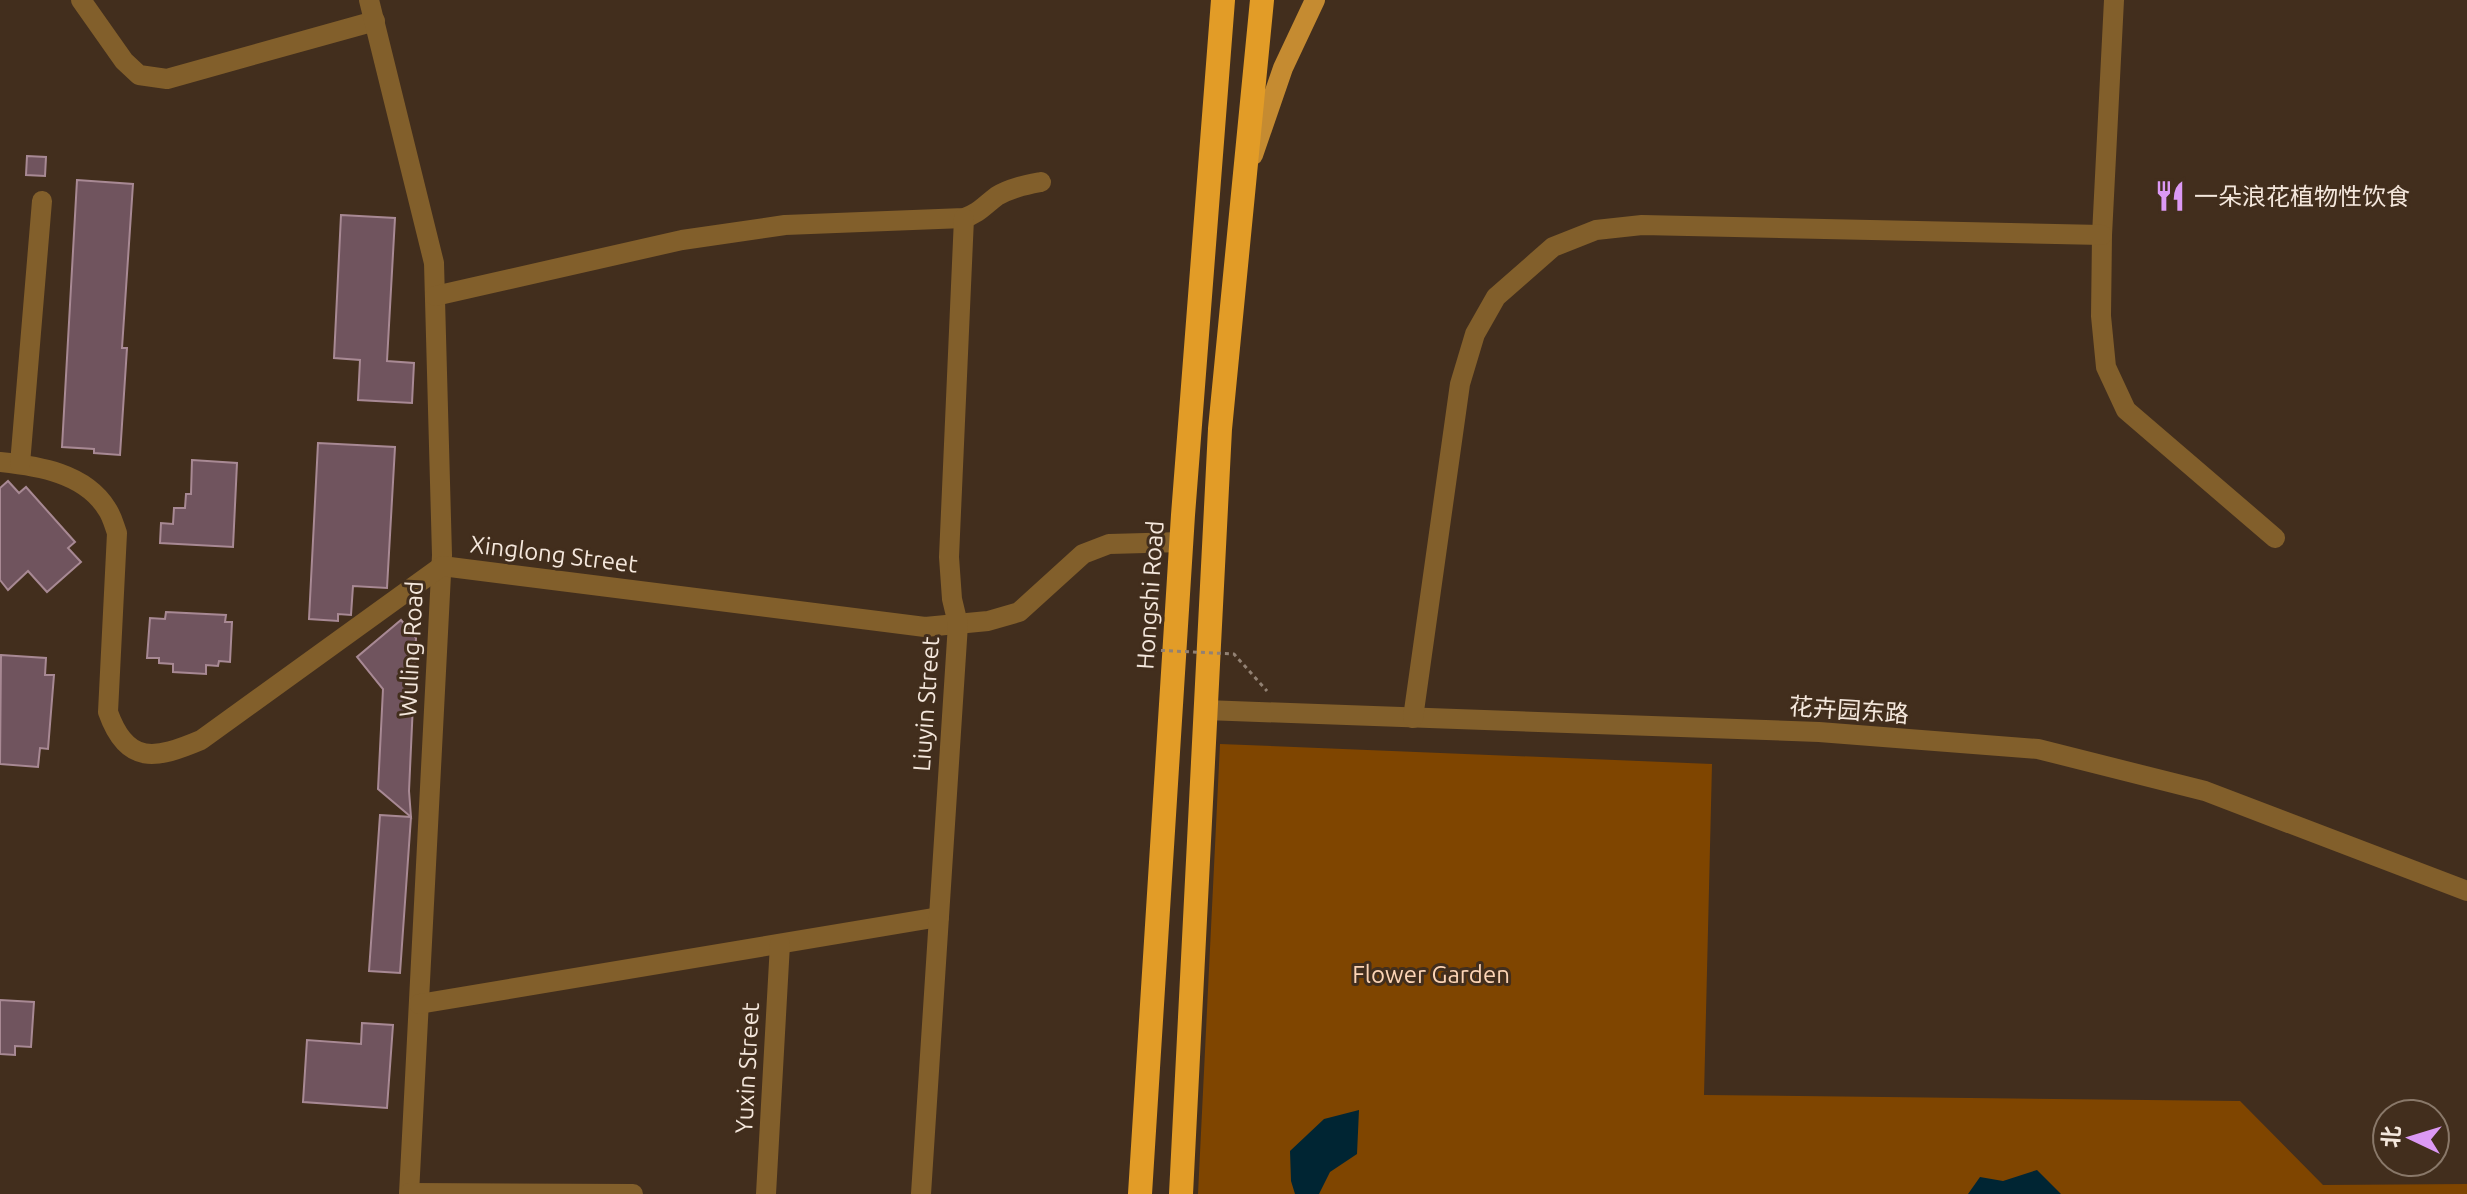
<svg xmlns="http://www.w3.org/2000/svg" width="2467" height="1194" font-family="Ubuntu,'Noto Sans SC',sans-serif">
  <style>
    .green { fill: #7f4500 }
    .water { fill: #002533 }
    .building { fill: #70545e; stroke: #a88994; stroke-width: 2 }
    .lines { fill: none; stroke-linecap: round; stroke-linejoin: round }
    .minor { stroke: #825f2b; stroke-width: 20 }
    .major { stroke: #c58b31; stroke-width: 20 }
    .highway { stroke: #e29c27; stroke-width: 24 }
    .path-bridge { stroke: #928173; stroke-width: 3; stroke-dasharray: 4 4; stroke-linecap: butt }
    .labels { text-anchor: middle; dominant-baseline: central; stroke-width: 6; stroke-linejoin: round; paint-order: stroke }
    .poi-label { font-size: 24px; fill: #f4e7dc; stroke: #422e1d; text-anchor: start }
    .street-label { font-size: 24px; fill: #f4e7dc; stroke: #422e1d }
    .park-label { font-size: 24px; fill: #fcd4b5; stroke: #422e1d }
  </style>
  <rect width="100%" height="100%" fill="#422e1d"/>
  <path class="green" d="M1220,744l492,20 -8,331 536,6 83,84 144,-1v10h-1269z"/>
  <g class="water">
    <path d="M1359,1110l-2,44 -27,18 -11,22h-24l-4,-13 -1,-30 34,-32z"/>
    <path d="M2037,1170l24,24h-93l12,-17 23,4z"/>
  </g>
  <g class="building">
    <path d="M27,156l19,1 -1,19 -19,-1z"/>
    <path d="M77,180l56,4 -11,164h5l-7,107 -26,-2v-4l-32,-2z"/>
    <path d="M341,215l54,3 -8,143 27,2 -2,40 -54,-3 2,-40 -26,-2z"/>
    <path d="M318,443l77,4 -8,141 -34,-2 -2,29 -13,-1v7l-29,-2z"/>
    <path d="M192,460l45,3 -4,84 -73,-4 1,-20 12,1 1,-16h11l1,-14h5z"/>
    <path d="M8,481l11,12 7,-6 49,55 -7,6 13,14 -34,30 -19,-21 -20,19 -8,-10v-92z"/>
    <path d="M166,612l60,3 -1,7h7l-2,40 -11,-1 -1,5 -12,-1v9l-33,-2v-8l-14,-1v-5h-12l3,-40 15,1z"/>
    <path d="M401,620l15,18 -7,153 2,26 -33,-28 5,-100 -26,-32z"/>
    <path d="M1,655l45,3 -1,17h9l-6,74 -8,-1 -2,19 -38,-3z"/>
    <path d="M380,815l31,2 -11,156 -31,-2z"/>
    <path d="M0,1000l34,2 -3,45 -16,-1v9l-15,-1z"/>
    <path d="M362,1023l31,2 -6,83 -84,-6 4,-62 54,4z"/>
  </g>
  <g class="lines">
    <g class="minor">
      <path d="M81,0l43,61 15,14 28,4 208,-58"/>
      <path d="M369,0l65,263 8,292 -33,639"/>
      <path d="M2114,0l-12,235 -1,81 5,51 20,43 149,128"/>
      <path d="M435,296l247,-56 103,-15 179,-7c14,-4 21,-13 33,-22 13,-8 29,-11 44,-14"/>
      <path d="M0,462c38,4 85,11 107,47 5,7 7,16 10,24l-9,179c19,54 48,47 93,28l241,-174 483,61 63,-6 31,-9 64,-58 26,-10 73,-2"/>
      <path d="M20,464l22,-263"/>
      <path d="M1205,710l614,22 219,17 167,42 262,100"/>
      <path d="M1413,718l47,-334 15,-50 21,-37 57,-50 43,-17 46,-5 460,10"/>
      <path d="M419,1004l520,-87"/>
      <path d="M409,1193l224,1"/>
      <path d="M766,1194l14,-250"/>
      <path d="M921,1194l37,-570 -6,-25 -3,-42 15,-339"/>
    </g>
    <path class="major" d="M1253,155l30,-87 32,-68"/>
    <g class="highway">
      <path d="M1140,1194l43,-679 40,-515"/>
      <path d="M1181,1194l39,-765 42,-429"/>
    </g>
    <path class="path-bridge" d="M1153,650l81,4 33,37"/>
  </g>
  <defs>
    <symbol id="restaurant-bare" viewBox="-9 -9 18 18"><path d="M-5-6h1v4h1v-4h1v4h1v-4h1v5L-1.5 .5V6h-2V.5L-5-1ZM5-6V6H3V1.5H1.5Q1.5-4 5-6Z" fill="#dc99f5" stroke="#422e1d" stroke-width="2.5" paint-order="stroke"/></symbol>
  </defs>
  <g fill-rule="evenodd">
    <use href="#restaurant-bare" x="2148" y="174" width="44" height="44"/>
  </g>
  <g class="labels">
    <g class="poi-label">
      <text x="2194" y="196">一朵浪花植物性饮食</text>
    </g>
    <g class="street-label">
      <text transform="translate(554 554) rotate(7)">Xinglong Street</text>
      <text transform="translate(1150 595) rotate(-86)">Hongshi Road</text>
      <text transform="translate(411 649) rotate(-87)">Wuling Road</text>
      <text transform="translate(926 704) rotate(-86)">Liuyin Street</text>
      <text transform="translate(1849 710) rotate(4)">花卉园东路</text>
      <text transform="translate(747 1068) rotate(-87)">Yuxin Street</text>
    </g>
    <g class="park-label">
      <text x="1431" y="974">Flower Garden</text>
    </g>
  </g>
  <g transform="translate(2411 1138) rotate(274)"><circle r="38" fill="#422e1d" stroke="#897869" stroke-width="2"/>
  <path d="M0-6L14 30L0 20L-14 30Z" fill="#dc99f5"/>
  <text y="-12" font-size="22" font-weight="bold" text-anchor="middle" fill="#f4e7dc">北</text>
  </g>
</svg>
